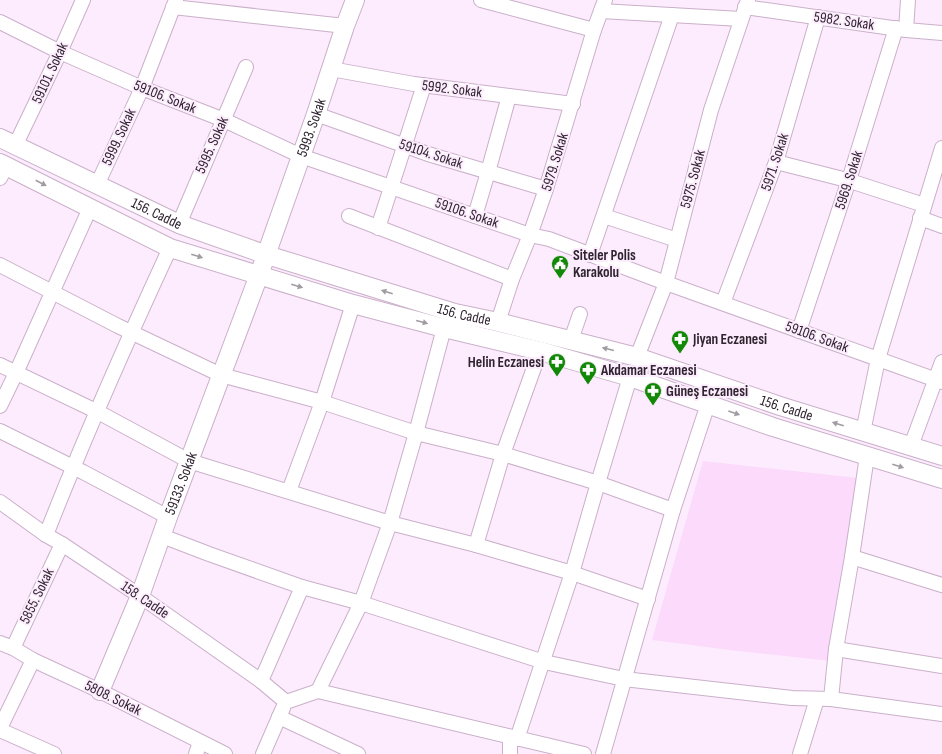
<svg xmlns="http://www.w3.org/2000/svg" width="942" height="754" font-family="'Sofia Sans Condensed',sans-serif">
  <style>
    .built { fill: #fbdafb }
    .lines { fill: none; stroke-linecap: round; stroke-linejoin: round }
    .minor-casing { stroke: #cab0ca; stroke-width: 16 }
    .tertiary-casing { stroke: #cab0ca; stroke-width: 20 }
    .minor { stroke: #fff; stroke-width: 14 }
    .tertiary { stroke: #fff; stroke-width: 18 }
    .oneway { fill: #a19ca1 }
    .labels { text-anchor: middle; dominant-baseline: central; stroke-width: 4; stroke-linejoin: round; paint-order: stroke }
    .street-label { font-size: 15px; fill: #2f242f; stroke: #fdecfd }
    .poi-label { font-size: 15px; font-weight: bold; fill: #2f242f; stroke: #fdecfd; text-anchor: start }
  </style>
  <rect width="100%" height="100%" fill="#fdecfd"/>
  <path class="built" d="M703,461l155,17 -27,183 -93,-10 -86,-11z"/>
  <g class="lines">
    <defs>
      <g id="minor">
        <path d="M481,0l113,30"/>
        <path d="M173,7l172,19"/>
        <path d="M745,7l161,23 36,3"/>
        <path d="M601,11l140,8"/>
        <path d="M0,22l60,30 82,36 82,32 77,36 229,79 19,4 117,44 276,99"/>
        <path d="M906,30l2,-30"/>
        <path d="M331,69l83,15 159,20"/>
        <path d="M316,114l112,40 118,35"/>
        <path d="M15,146l45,-94 23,-52"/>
        <path d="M776,162l71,18 77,25"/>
        <path d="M0,178l6,-12"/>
        <path d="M97,185l45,-97 34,-88"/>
        <path d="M349,216l163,63"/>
        <path d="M475,216l13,-44 21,-76"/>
        <path d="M604,216l73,24"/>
        <path d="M920,218l22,8"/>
        <path d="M179,224l67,-157"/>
        <path d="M378,228l46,-143"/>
        <path d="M590,255l82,-240"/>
        <path d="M0,265l118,61 103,49 101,27 94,31 87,21 95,29 75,27"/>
        <path d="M723,303l53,-141 42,-145"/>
        <path d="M498,322l14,-43 18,-44 16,-46 48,-159 11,-30"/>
        <path d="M799,331l50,-151 47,-152"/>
        <path d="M571,340l9,-26"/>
        <path d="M637,357l29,-74 45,-173 37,-110"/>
        <path d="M0,365l98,47 91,49 201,62 86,22 96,28 76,26"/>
        <path d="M0,406l16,-33 74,-165"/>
        <path d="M0,431l83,41 85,45"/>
        <path d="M863,432l15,-73 64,-211"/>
        <path d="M911,446l31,-84"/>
        <path d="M289,491l33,-89 31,-98"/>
        <path d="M0,502l46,33 16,9 78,52 121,85 25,21"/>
        <path d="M46,535c38,-97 80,-192 124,-287"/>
        <path d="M162,536l47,18 93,33 59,16 183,59 80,17 168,19 39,1 111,15"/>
        <path d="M476,545l27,-91 37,-103"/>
        <path d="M852,557l90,28"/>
        <path d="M0,643l13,5 20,12 67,31 125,63"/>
        <path d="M13,648l49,-104"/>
        <path d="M836,649l106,17"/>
        <path d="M261,681l41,-94"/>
        <path d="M318,691l43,-88 29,-80 26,-90 28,-105"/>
        <path d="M831,699l5,-50 16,-92 15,-101"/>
        <path d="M286,702l32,-11 266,63"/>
        <path d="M279,717l79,37"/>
        <path d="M0,728l33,-68"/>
        <path d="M0,730l54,24"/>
        <path d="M510,737v17"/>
        <path d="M517,739l55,-166 26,-90 32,-106"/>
        <path d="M196,754l4,-12"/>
        <path d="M263,754l20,-46"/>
        <path d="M603,754l70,-244 35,-106"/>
        <path d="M800,754l17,-55"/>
      </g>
      <g id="tertiary">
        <path id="s1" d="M0,138l179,86 88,31 188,58 43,9 139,35 143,49 162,50"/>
        <path d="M0,163l170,85 183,56 91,24 96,23 90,26 143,50 169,52"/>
        <path id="s2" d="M100,691l40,-95 28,-79 91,-242 57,-161 29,-88 10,-26"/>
      </g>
    </defs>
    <use href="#minor" class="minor-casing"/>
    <use href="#tertiary" class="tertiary-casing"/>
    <use href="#minor" class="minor"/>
    <use href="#tertiary" class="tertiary"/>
  </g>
  <defs><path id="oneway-solid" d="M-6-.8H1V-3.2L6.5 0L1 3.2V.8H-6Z"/></defs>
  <g class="oneway">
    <use href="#oneway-solid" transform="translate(41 183) rotate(27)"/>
    <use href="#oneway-solid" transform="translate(197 256) rotate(17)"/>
    <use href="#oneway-solid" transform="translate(297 286) rotate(16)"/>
    <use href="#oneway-solid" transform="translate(387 292) rotate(-163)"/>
    <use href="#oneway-solid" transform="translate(422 322) rotate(15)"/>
    <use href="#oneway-solid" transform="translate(608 349) rotate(-166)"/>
    <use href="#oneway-solid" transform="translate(734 413) rotate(19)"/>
    <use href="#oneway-solid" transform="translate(838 424) rotate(-163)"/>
    <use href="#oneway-solid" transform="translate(898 466) rotate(17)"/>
  </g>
  <defs>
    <symbol id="civic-pin" viewBox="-11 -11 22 30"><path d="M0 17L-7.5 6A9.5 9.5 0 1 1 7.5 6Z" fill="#128807" stroke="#fdecfd"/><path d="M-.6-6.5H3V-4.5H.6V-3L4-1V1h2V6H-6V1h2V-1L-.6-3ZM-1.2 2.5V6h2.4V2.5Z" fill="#fff"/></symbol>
    <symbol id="pharmacy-pin" viewBox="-11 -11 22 30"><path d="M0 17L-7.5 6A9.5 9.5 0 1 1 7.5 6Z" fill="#128807" stroke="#fdecfd"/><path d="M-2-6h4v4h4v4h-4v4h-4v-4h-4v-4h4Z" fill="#fff"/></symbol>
  </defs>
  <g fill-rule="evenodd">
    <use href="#civic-pin" x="550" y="254" width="20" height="27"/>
    <use href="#pharmacy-pin" x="670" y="329" width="20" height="27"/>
    <use href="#pharmacy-pin" x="547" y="352" width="20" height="27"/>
    <use href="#pharmacy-pin" x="578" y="360" width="20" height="27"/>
    <use href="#pharmacy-pin" x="643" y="381" width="20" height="27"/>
  </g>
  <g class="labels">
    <g class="street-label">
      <text transform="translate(844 21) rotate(8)">5982. Sokak</text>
      <text transform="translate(50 73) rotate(-65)">59101. Sokak</text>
      <text transform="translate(452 89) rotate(7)">5992. Sokak</text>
      <text transform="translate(165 97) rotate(22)">59106. Sokak</text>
      <text stroke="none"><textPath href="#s2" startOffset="602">5993. Sokak</textPath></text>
      <text transform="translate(119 137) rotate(-65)">5999. Sokak</text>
      <text transform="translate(212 145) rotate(-66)">5995. Sokak</text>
      <text transform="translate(431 154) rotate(18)">59104. Sokak</text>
      <text transform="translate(555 162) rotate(-73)">5979. Sokak</text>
      <text transform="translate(775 162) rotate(-72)">5971. Sokak</text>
      <text transform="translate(693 179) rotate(-75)">5975. Sokak</text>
      <text transform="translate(849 180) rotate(-72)">5969. Sokak</text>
      <text stroke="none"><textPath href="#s1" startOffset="174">156. Cadde</textPath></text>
      <text transform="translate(467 213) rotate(19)">59106. Sokak</text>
      <text stroke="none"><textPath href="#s1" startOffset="498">156. Cadde</textPath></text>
      <text transform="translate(817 337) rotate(20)">59106. Sokak</text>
      <text stroke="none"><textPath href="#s1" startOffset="834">156. Cadde</textPath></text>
      <text stroke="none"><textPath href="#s2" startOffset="223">59133. Sokak</textPath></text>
      <text transform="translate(37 596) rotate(-64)">5855. Sokak</text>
      <text transform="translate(145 600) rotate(34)">158. Cadde</text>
      <text transform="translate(113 698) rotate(26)">5808. Sokak</text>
    </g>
    <g class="poi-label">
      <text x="573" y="255">Siteler Polis<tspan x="573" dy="17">Karakolu</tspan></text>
      <text x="693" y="339">Jiyan Eczanesi</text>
      <text x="544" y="362" text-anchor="end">Helin Eczanesi</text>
      <text x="601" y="370">Akdamar Eczanesi</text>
      <text x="666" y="391">Güneş Eczanesi</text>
    </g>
  </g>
</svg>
